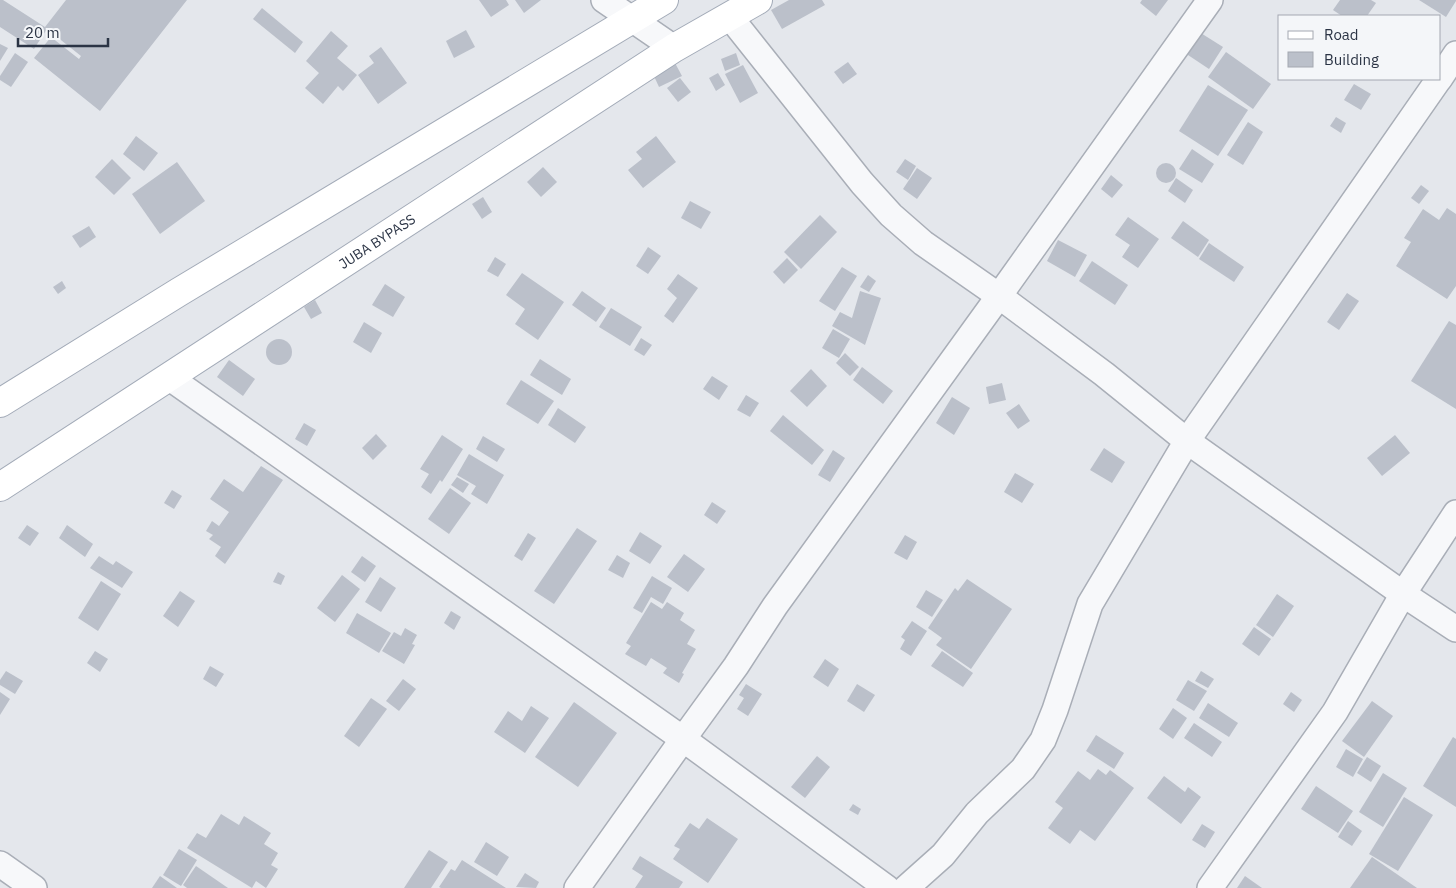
<svg xmlns="http://www.w3.org/2000/svg" width="1456" height="888" font-family="'IBM Plex Sans',sans-serif">
  <style>
    .building { fill: #bbc0ca }
    .lines { fill: none; stroke-linecap: round; stroke-linejoin: round }
    .street-casing { stroke: #a9aeb7; stroke-width: 28 }
    .primary-casing { stroke: #a3abb8; stroke-width: 30 }
    .street { stroke: #f7f8fa; stroke-width: 25 }
    .primary { stroke: #fff; stroke-width: 28 }
    .labels { text-anchor: middle; dominant-baseline: central; stroke-width: 4; stroke-linejoin: round; paint-order: stroke }
    .street-label { font-size: 14px; fill: #2b3445; stroke: #f4f6f9 }
  </style>
  <rect width="100%" height="100%" fill="#e4e7ec"/>
  <g class="building">
    <path d="M0,0h3l42,27 21,-27h121l-87,111 -66,-53 17,-21 28,22 2,-3 -34,-27 -13,20 -34,-22z"/>
    <path d="M479,0h27l3,5 -18,12z"/>
    <path d="M515,0h26l-17,13z"/>
    <path d="M789,0h33l3,5 -43,24 -11,-19z"/>
    <path d="M1142,0h26l-12,16 -16,-13z"/>
    <path d="M1340,0h31l5,3 -9,13h-25l-9,-6z"/>
    <path d="M1419,0h37v1l-10,16z"/>
    <path d="M262,8l41,34 -8,11 -42,-34z"/>
    <path d="M466,30l9,17 -21,11 -8,-17z"/>
    <path d="M1196,30l27,17 -14,22 -27,-18z"/>
    <path d="M331,31l17,15 -11,12 20,17 -14,16 -5,-5 -15,18 -18,-16 14,-15 -13,-12z"/>
    <path d="M0,44l8,4 -8,13z"/>
    <path d="M381,47l26,36 -29,21 -20,-29 16,-12 -5,-7z"/>
    <path d="M1226,52l45,32 -18,25 -45,-32z"/>
    <path d="M15,53l13,9 -17,25 -11,-7v-4z"/>
    <path d="M736,53l4,12 -15,6 -4,-12z"/>
    <path d="M848,62l9,12 -14,10 -9,-12z"/>
    <path d="M675,63l7,13 -23,11 -6,-13z"/>
    <path d="M743,65l15,28 -18,10 -15,-29z"/>
    <path d="M718,73l7,12 -9,6 -7,-13z"/>
    <path d="M680,78l11,14 -13,10 -11,-14z"/>
    <path d="M1354,84l17,10 -10,16 -17,-10z"/>
    <path d="M1208,85l40,25 -30,46 -39,-25z"/>
    <path d="M1336,117l10,6 -5,10 -11,-7z"/>
    <path d="M1248,122l15,10 -20,33 -16,-10z"/>
    <path d="M136,136l22,17 -14,18 -21,-17z"/>
    <path d="M656,136l20,26 -33,26 -15,-18 14,-11 -6,-7z"/>
    <path d="M1192,149l22,15 -12,19 -23,-14z"/>
    <path d="M112,159l19,19 -17,17 -19,-18z"/>
    <path d="M905,159l11,7 -8,14 -12,-8z"/>
    <path d="M177,162l28,39 -45,33 -28,-40z"/>
    <circle cx="1166" cy="173" r="10"/>
    <path d="M543,167l14,15 -16,15 -14,-15z"/>
    <path d="M917,168l15,10 -15,21 -14,-10z"/>
    <path d="M1111,175l12,10 -11,13 -11,-9z"/>
    <path d="M1176,178l17,12 -8,13 -17,-12z"/>
    <path d="M1421,185l8,6 -10,13 -8,-6z"/>
    <path d="M483,197l9,15 -10,7 -10,-15z"/>
    <path d="M690,201l21,11 -10,17 -20,-11z"/>
    <path d="M1447,208l9,6v72l-9,13 -51,-33 15,-24 -7,-4 19,-29 16,11z"/>
    <path d="M820,215l17,17 -36,37 -17,-17z"/>
    <path d="M1128,217l31,22 -21,29 -16,-11 8,-12 -15,-10z"/>
    <path d="M1183,221l26,19 -11,17 -27,-19z"/>
    <path d="M89,226l7,11 -16,11 -8,-12z"/>
    <path d="M1058,240l29,15 -12,22 -28,-16z"/>
    <path d="M1209,243l35,24 -10,15 -35,-23z"/>
    <path d="M648,247l13,9 -13,18 -12,-8z"/>
    <path d="M495,257l11,7 -8,13 -11,-6z"/>
    <path d="M787,258l11,12 -14,14 -11,-12z"/>
    <path d="M1092,261l36,24 -13,20 -36,-24z"/>
    <path d="M842,267l15,9 -22,35 -16,-10z"/>
    <path d="M522,273l42,29 -26,38 -23,-16 10,-15 -19,-14z"/>
    <path d="M678,274l20,14 -25,35 -9,-7 13,-18 -10,-9z"/>
    <path d="M868,275l8,6 -7,11 -9,-5z"/>
    <path d="M62,281l4,7 -8,6 -5,-7z"/>
    <path d="M385,284l20,13 -12,20 -21,-12z"/>
    <path d="M582,291l24,17 -10,14 -24,-17z"/>
    <path d="M860,291l21,7 -16,47 -33,-19 8,-14 12,6z"/>
    <path d="M1347,293l12,8 -20,29 -12,-8z"/>
    <path d="M315,300l7,13 -11,6 -7,-12z"/>
    <path d="M611,308l31,19 -12,19 -31,-19z"/>
    <path d="M1449,321l7,4v84l-45,-28z"/>
    <path d="M364,322l18,11 -11,20 -18,-11z"/>
    <path d="M833,329l17,10 -11,19 -17,-10z"/>
    <path d="M641,338l11,7 -8,11 -10,-6z"/>
    <circle cx="279" cy="352" r="13"/>
    <path d="M845,353l14,14 -9,9 -14,-13z"/>
    <path d="M540,359l31,20 -9,16 -32,-20z"/>
    <path d="M229,360l26,19 -12,17 -26,-19z"/>
    <path d="M862,367l31,24 -10,13 -30,-24z"/>
    <path d="M811,369l16,17 -20,21 -17,-16z"/>
    <path d="M712,376l16,10 -9,14 -16,-11z"/>
    <path d="M521,380l33,21 -16,23 -32,-20z"/>
    <path d="M1002,383l4,17 -17,4 -3,-17z"/>
    <path d="M746,395l13,8 -9,14 -13,-7z"/>
    <path d="M952,397l18,11 -16,27 -18,-12z"/>
    <path d="M1019,404l11,17 -12,8 -12,-16z"/>
    <path d="M558,408l28,19 -11,16 -27,-18z"/>
    <path d="M783,415l41,35 -12,15 -42,-34z"/>
    <path d="M304,423l12,7 -9,16 -12,-7z"/>
    <path d="M376,434l11,12 -14,14 -11,-12z"/>
    <path d="M442,435l21,14 -21,33 -2,-2 -9,14 -10,-7 8,-13 -9,-5z"/>
    <path d="M1395,435l15,18 -28,23 -15,-18z"/>
    <path d="M483,436l22,13 -8,13 -21,-13z"/>
    <path d="M1104,448l21,14 -13,21 -22,-13z"/>
    <path d="M833,450l12,8 -15,24 -12,-7z"/>
    <path d="M469,454l35,21 -17,29 -16,-10 5,-8 -19,-11z"/>
    <path d="M261,466l22,14 -58,84 -10,-8 6,-9 -12,-8 4,-4 -7,-4 6,-10 7,5 10,-14 -19,-13 14,-20 19,13z"/>
    <path d="M1015,473l19,11 -12,19 -18,-11z"/>
    <path d="M457,477l12,7 -6,9 -12,-8z"/>
    <path d="M450,488l21,15 -22,31 -21,-15z"/>
    <path d="M172,490l10,6 -8,13 -10,-6z"/>
    <path d="M712,502l14,9 -9,13 -13,-9z"/>
    <path d="M27,525l12,8 -9,13 -12,-8z"/>
    <path d="M67,525l26,19 -8,13 -26,-19z"/>
    <path d="M577,528l20,13 -43,63 -20,-13z"/>
    <path d="M640,532l22,14 -12,18 -21,-13z"/>
    <path d="M528,533l8,5 -14,23 -8,-5z"/>
    <path d="M905,535l12,7 -10,18 -13,-7z"/>
    <path d="M684,554l21,15 -17,23 -21,-15z"/>
    <path d="M617,555l13,8 -7,15 -15,-8z"/>
    <path d="M99,556l14,9 3,-4 17,11 -11,16 -32,-20z"/>
    <path d="M362,556l14,10 -11,16 -14,-10z"/>
    <path d="M278,572l7,4 -4,9 -8,-3z"/>
    <path d="M342,575l18,14 -25,33 -18,-14z"/>
    <path d="M652,576l20,12 -9,16 -12,-7 -9,16 -9,-5z"/>
    <path d="M380,577l16,11 -15,24 -16,-10z"/>
    <path d="M967,579l45,30 -41,60 -35,-24 6,-7 -14,-10 27,-40 3,3z"/>
    <path d="M101,581l20,13 -23,37 -20,-13z"/>
    <path d="M926,590l17,10 -11,17 -16,-10z"/>
    <path d="M180,591l15,10 -17,26 -15,-11z"/>
    <path d="M1277,594l17,12 -21,31 -17,-12z"/>
    <path d="M651,602l11,7 5,-7 17,11 -4,7 15,10 -8,14 9,5 -14,24 2,1 -5,9 -16,-10 4,-5 -16,-10 -5,8 -21,-12 6,-8 -5,-3z"/>
    <path d="M451,611l10,6 -7,13 -10,-7z"/>
    <path d="M357,613l34,20 -12,20 -33,-20z"/>
    <path d="M912,621l15,10 -16,25 -11,-7 5,-9 -4,-3z"/>
    <path d="M1254,627l17,12 -12,17 -17,-12z"/>
    <path d="M405,628l12,7 -5,9 3,1 -11,19 -22,-13 12,-19 7,4z"/>
    <path d="M95,651l13,8 -8,13 -13,-9z"/>
    <path d="M942,651l31,22 -10,14 -32,-21z"/>
    <path d="M825,659l14,10 -11,18 -15,-10z"/>
    <path d="M210,666l14,8 -8,13 -13,-8z"/>
    <path d="M6,671l17,10 -8,13 -15,-9v-5z"/>
    <path d="M1201,671l13,8 -6,9 -13,-7z"/>
    <path d="M403,679l13,10 -17,22 -13,-10z"/>
    <path d="M1188,680l19,11 -13,20 -18,-11z"/>
    <path d="M746,684l16,10 -14,22 -11,-7 7,-11 -5,-3z"/>
    <path d="M857,684l18,11 -11,17 -17,-11z"/>
    <path d="M0,692l10,7 -10,16z"/>
    <path d="M1291,692l11,8 -8,12 -11,-8z"/>
    <path d="M371,698l16,11 -28,38 -15,-11z"/>
    <path d="M1372,701l21,15 -29,41 -22,-16z"/>
    <path d="M574,702l43,31 -39,54 -43,-30z"/>
    <path d="M1208,703l30,20 -9,14 -30,-19z"/>
    <path d="M531,706l18,12 -24,35 -31,-21 14,-21 14,10z"/>
    <path d="M1173,708l14,10 -14,21 -14,-10z"/>
    <path d="M1194,723l28,19 -10,15 -28,-19z"/>
    <path d="M1096,735l28,18 -10,16 -28,-18z"/>
    <path d="M1453,737l3,2v68l-33,-21z"/>
    <path d="M1346,749l17,10 -10,18 -17,-10z"/>
    <path d="M817,756l13,11 -25,31 -14,-11z"/>
    <path d="M1367,757l14,9 -10,16 -14,-9z"/>
    <path d="M1098,769l8,6 4,-5 24,18 -39,53 -15,-11 -10,14 -22,-16 15,-20 -8,-6 23,-31 12,9z"/>
    <path d="M1383,773l24,15 -24,39 -24,-15z"/>
    <path d="M1164,776l21,16 3,-5 13,10 -20,27 -34,-26z"/>
    <path d="M1316,786l37,25 -15,22 -37,-24z"/>
    <path d="M1404,797l29,18 -35,56 -29,-17z"/>
    <path d="M853,804l8,5 -3,6 -9,-5z"/>
    <path d="M221,814l18,11 5,-9 27,17 -7,11 14,9 -7,12 7,4 -12,19 -10,-7 -4,7 -65,-40 10,-15 9,5z"/>
    <path d="M707,818l31,21 -30,44 -35,-24 7,-10 -6,-3 16,-23 9,6z"/>
    <path d="M1348,821l14,10 -10,15 -14,-9z"/>
    <path d="M1202,824l13,8 -10,16 -13,-8z"/>
    <path d="M486,842l23,15 -12,19 -23,-14z"/>
    <path d="M179,849l18,11 -16,26 -18,-11z"/>
    <path d="M429,850l19,12 -17,26h-27z"/>
    <path d="M640,856l43,26 -4,6h-44l8,-12 -11,-7z"/>
    <path d="M1372,857l45,31h-67z"/>
    <path d="M462,860l44,28h-65l-2,-1 12,-18 4,2z"/>
    <path d="M196,866l32,22h-41l-4,-3z"/>
    <path d="M525,873l14,9 -3,6 -20,-1z"/>
    <path d="M160,876l17,12h-25z"/>
    <path d="M1245,876l17,12h-25z"/>
  </g>
  <g class="lines">
    <defs>
      <g id="street">
        <path d="M604,0l70,48"/>
        <path d="M730,17l132,166 29,32 32,28 76,53 105,78 83,67 216,153 53,35"/>
        <path d="M1440,78l16,-24"/>
        <path d="M170,378l513,361 204,149"/>
        <path d="M0,864l34,24"/>
        <path d="M577,888l106,-149 53,-73 39,-60 224,-310 211,-296"/>
        <path d="M906,888l37,-33 34,-42 46,-44 20,-29 12,-30 35,-106 97,-163 252,-362"/>
        <path d="M1210,888l125,-176 68,-118 53,-81"/>
      </g>
      <g id="primary">
        <path d="M0,403l179,-111 485,-292"/>
        <path id="s1" d="M0,487l674,-439 84,-48"/>
      </g>
    </defs>
    <use href="#street" class="street-casing"/>
    <use href="#primary" class="primary-casing"/>
    <use href="#street" class="street"/>
    <use href="#primary" class="primary"/>
  </g>
  <g class="labels">
    <g class="street-label">
      <text stroke="none"><textPath href="#s1" startOffset="450">JUBA BYPASS</textPath></text>
    </g>
  </g>
  <rect x="1278" y="15" width="162" height="65" fill="#f4f6f9" stroke="#a4a8b1"/>
  <rect x="1288" y="31" width="25" height="8" fill="#ffffff" stroke="#a4a8b1"/>
  <text x="1324" y="40" font-size="15" fill="#2b3445">Road</text>
  <rect x="1288" y="52" width="25" height="15" fill="#bbc0ca" stroke="#a4a8b1"/>
  <text x="1324" y="65" font-size="15" fill="#2b3445">Building</text>
  <path d="M18 38v8h90v-8" fill="none" stroke="#2b3445" stroke-width="2.5"/>
  <text x="25" y="38" font-size="15" fill="#2b3445" stroke="#f4f6f9" stroke-width="4" paint-order="stroke">20 m</text>
</svg>
